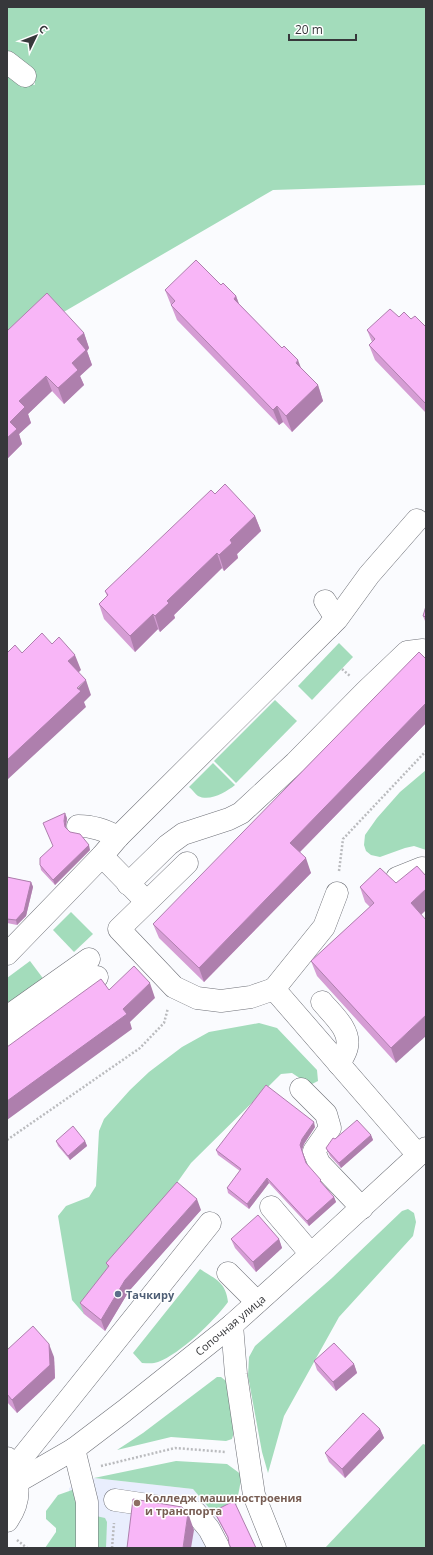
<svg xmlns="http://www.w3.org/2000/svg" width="433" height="1555" font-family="'Open Sans',sans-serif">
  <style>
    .built { fill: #e9eefd }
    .green { fill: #a3dcbb }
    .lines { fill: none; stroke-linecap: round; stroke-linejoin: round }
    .minor-casing { stroke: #6f7178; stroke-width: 23 }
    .major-casing { stroke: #6f7178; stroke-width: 23 }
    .path { stroke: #babbbe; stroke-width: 2.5; stroke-dasharray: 2 2; stroke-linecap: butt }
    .minor { stroke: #fff; stroke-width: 22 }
    .major { stroke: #fff; stroke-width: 22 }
    .wall { fill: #d59dd4 }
    .shaded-wall { fill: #ae7fad }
    .building { fill: #f8b6f7; stroke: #ae7fad }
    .service-dot { fill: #5c6f8a; stroke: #fff; stroke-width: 1.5 }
    .education-dot { fill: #8d6e63; stroke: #fff; stroke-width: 1.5 }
    .labels { text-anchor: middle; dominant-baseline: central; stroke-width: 3; stroke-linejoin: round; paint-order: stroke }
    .service-label { font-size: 11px; font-weight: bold; fill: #4e5e75; stroke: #fff; text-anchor: start }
    .street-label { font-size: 11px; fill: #37383b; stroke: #fff }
    .education-label { font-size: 11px; font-weight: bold; fill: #785e54; stroke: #fff; text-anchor: start }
  </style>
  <rect width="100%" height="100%" fill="#fafbfe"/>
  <path class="built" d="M94,1478l99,11 23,27 15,32h-161l-1,-60z"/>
  <g class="green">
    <path d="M7,7h419v178l-153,5 -266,155v-275l18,12 10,3 -1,-9 -27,-20z"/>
    <path d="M339,643l14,14 -41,43 -14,-14z"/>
    <path d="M275,700l22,21 -61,62 -22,-22z"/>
    <path d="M213,763l22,22c-9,7 -25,17 -37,11 -3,-2 -6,-7 -9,-9z"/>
    <path d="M426,770v80l-12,-4 -9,2 -25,9 -9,-2 -5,-4 -2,-6 1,-10 12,-17 23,-26z"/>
    <path d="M71,912l22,22 -19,18 -21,-22z"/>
    <path d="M30,961l15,20 -34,25 -4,-6v-22z"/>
    <path d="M259,1023l18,5 40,42 1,11 -8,4 -18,-12 -11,1 -90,89 -107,151 -12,-14 -14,-84 8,-10 23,-9 7,-11 3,-55 5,-12 26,-29 19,-18 33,-25 27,-15z"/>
    <path d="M408,1209l6,4 2,9 -3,14 -74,81 -55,99 -16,57 -6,-21 -14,-76 1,-19 6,-11 77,-68 70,-67z"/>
    <path d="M200,1269c15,10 26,13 28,33 -14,19 -48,52 -70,60 -5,2 -11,1 -16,1l-9,-10z"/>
    <path d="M217,1377h4l5,4 8,51 -2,7 -6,2 -55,-4 -54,13 26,-17z"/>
    <path d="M423,1444l3,1v103h-101z"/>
    <path d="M176,1461l51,3 15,11 -6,31 -20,10 -23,-27 -99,-11z"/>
    <path d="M75,1489l6,59h-36l11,-16v-4l-10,-9v-8l12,-16z"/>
    <path d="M96,1516l9,2 2,4 -1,26h-13z"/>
  </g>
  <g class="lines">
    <defs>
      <g id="minor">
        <path d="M7,62l18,14"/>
        <path d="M325,601l10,16 -6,10"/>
        <path d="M78,826c15,0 26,4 40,11"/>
        <path d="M102,856l37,38"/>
        <path d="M187,863l-68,66 55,58 23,11 24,3 30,-4 23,-8 144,166"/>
        <path d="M397,878l25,-10 4,1"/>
        <path d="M128,884l40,-39 15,-11 46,-15 12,-6 54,-50 71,-72 41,-39 16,-2 3,1"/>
        <path d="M7,954l95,-98 16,-19 219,-218 32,-44 48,-55"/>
        <path d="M274,989l50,-62 13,-34"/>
        <path d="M322,1002c10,12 29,28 25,45 -1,6 -5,11 -8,17"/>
        <path d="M7,1017l82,-58"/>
        <path d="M7,1041l90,-64"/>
        <path d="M301,1089l25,25 4,14 -16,23 5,12 43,45"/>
        <path d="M271,1207l40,47"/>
        <path d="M228,1273l29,29"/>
        <path d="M232,1325l4,49 18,121 21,53"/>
        <path d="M74,1449l13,53v46"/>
        <path d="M13,1469l197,-246"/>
        <path d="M115,1500l80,12 14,17 10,19"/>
      </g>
      <g id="major">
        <path d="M7,1458c12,22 16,41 0,63"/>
        <path d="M17,1482l57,-33 50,-38 108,-86 79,-71 115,-106"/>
      </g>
    </defs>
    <use href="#minor" class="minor-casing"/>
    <use href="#major" class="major-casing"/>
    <g class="path">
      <path d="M342,669l8,7"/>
      <path d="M339,871l4,-32 83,-88"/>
      <path d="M7,1140l133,-92 24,-25 4,-15"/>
      <path d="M101,1466l74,-18 51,4"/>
      <path d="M17,1540l10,8"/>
      <path d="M112,1548l2,-25"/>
    </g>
    <use href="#minor" class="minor"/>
    <use href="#major" class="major"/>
  </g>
  <g class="wall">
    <path d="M221,285l15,11 3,8 79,81 5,16 -31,31 -9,-10 -4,3 -102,-105 -12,-30z"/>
    <path d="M399,317l27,10v86l-51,-53 -6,-15 3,-3 -5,-12z"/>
    <path d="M7,331l77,2 5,15 -2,3 5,14 -12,11 4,9 -20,19 -12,-13 -24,23 3,9 -12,11 3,10 -15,15z"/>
    <path d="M215,494l40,22 6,15 -24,23 1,4 -14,13 -2,-3 -48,47 1,3 -15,14 -2,-3 -23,23 -31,-33 -5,-15 8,-8 -2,-5z"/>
    <path d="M426,606v15h-1l-2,-5z"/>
    <path d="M426,659v64l-126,129 11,21 -107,109 -45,-44 -6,-14z"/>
    <path d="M67,818l-1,8v2l24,22 -35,35 -14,-15 -1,-5 13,-19z"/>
    <path d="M426,876v34l-5,5 -25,148 -79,-87 -6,-15 59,-54 -5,-5 -5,-15 36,-4z"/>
    <path d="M7,877l24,5 2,5 -7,29 -9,9 -10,-2z"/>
    <path d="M315,1127l-11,17 -2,6 4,13 16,21 12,13 2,5 -27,24 -40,-43 -20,26 -21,-16 -1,-5 13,-17 -22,-16 -2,-5z"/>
    <path d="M371,1135l2,5 -32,28 -11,-12 -4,-8 9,-9z"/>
    <path d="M56,1141h29l2,5 -17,14 -12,-14z"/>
    <path d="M201,1210l-72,81 -24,40 -21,-17 -4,-11 28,-35 -2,-5z"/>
    <path d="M231,1239h48l3,9 -26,24 -21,-24z"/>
    <path d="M7,1350l47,7 1,21 -38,35 -10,-11z"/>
    <path d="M314,1361l40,3 3,9 -21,18 -19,-21z"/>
    <path d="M380,1429l4,9 -39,40 -16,-16 -4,-9z"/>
    <path d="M214,1511l42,37h-25l-2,-8 -13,-24z"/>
  </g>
  <g class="shaded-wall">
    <path d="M236,296l6,16 -8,-13z"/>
    <path d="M84,333l5,15 -2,3 5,14 -12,11 4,9 -20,19 -6,-16 19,-49z"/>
    <path d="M298,360l6,16 -8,-13z"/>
    <path d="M46,376l6,15 -24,23 3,9 -12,11 3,10 -15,15v-21l3,-16 9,-21z"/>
    <path d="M318,385l5,16 -31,31 -6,-16z"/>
    <path d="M277,406l6,16 -4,3 -6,-15z"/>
    <path d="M255,516l6,15 -24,23 1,4 -14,13 -5,-16 11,-15z"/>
    <path d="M217,553l5,15 -48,47 1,3 -15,14 -5,-16 12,-15z"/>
    <path d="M153,614l5,15 -23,23 -5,-16z"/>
    <path d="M75,655l6,15 -7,7 -6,-16z"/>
    <path d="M86,680l5,15 -7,7 2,5 -79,73v-20z"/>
    <path d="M426,703v20l-131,134 -5,-14z"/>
    <path d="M65,813l2,5 -1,8 1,6 -3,-11z"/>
    <path d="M89,845l1,5 -35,35 -2,-5z"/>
    <path d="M306,858l5,15 -107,109 -5,-14z"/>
    <path d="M31,882l2,5 -7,29 -9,9 -1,-5z"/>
    <path d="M426,889v21l-10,9 -5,-16z"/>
    <path d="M150,983l5,15 -25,24 2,7 -125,91v-19l116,-92z"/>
    <path d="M426,1015v21l-30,27 -5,-15z"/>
    <path d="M314,1122l1,5 -11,17 -2,6 -2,-5 2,-6z"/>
    <path d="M371,1135l2,5 -32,28 -2,-5z"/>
    <path d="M85,1141l2,5 -17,14 -2,-4z"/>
    <path d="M267,1178l2,5 -20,26 -2,-5z"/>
    <path d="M334,1197l2,5 -27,24 -2,-5z"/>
    <path d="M197,1199l4,11 -72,81 -24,40 -4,-11 24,-40z"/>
    <path d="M279,1239l3,9 -26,24 -3,-10z"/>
    <path d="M49,1344l5,13 1,21 -38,35 -5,-13z"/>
    <path d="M354,1364l3,9 -21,18 -3,-9z"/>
    <path d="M380,1429l4,9 -39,40 -3,-9z"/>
    <path d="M188,1513l6,17 -3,18h-8z"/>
  </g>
  <g class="building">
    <path d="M196,260l25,25 2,-2 13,13 -2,3 48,49 2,-2 14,14 -2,3 22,22 -32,31 -9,-10 -4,4 -102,-105 4,-4 -10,-11z"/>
    <path d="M47,293l37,40 -7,6 9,11 -14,13 6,7 -20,18 -12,-12 -27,25 6,6 -15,15 7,7 -10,9v-107z"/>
    <path d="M390,309l9,8 5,-5 7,7 4,-3 11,11v77l-57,-59 6,-6 -8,-9z"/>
    <path d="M225,484l30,32 -25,24 2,3 -13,12 -2,-2 -50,48 2,2 -14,13 -2,-2 -23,22 -31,-32 9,-9 -3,-4 106,-101 4,4z"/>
    <path d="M426,606v11l-3,-1z"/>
    <path d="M42,633l10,11 7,-7 16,18 -7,6 18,19 -9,8 4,3 -74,69v-107l8,-8 7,8z"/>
    <path d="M419,652l7,7v44l-136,140 16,15 -107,110 -46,-44z"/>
    <path d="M65,813l-1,8 1,6 5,5 10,2 9,11 -36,35 -13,-15v-7l13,-12 -10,-23z"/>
    <path d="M417,866l9,10v13l-15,14 15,17v95l-35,33 -80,-87 63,-58 -14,-16 20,-19 16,15z"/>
    <path d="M7,877l24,5 -7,29 -8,9 -9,-1z"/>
    <path d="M134,966l16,17 -27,26 4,5 -120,87v-54l94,-68 8,11z"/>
    <path d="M266,1085l48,37 -12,17 -2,6 6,18 15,17 -1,1 14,16 -27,24 -40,-43 -20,26 -20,-16 14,-19 -25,-19z"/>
    <path d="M357,1120l14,15 -32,28 -11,-12 -2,-3 7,-10 2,1z"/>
    <path d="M73,1126l12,15 -17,15 -12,-15z"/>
    <path d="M177,1182l20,17 -72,81 -24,40 -21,-17 29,-37 -3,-3z"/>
    <path d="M258,1215l21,24 -26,23 -22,-23z"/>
    <path d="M33,1326l16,18 1,21 -38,35 -5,-6v-44z"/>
    <path d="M334,1343l20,21 -21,18 -19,-21z"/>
    <path d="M363,1413l17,16 -38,40 -17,-16z"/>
    <path d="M133,1499l49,8 6,6 -5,35h-56z"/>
    <path d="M234,1501l22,47h-25l-2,-4 -1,-7 -14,-26z"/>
  </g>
  <circle class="service-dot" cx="118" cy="1294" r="4"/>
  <circle class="education-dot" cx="137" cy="1503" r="4"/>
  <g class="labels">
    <g class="service-label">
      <text x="126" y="1294">Тачкиру</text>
    </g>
    <g class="street-label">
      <text transform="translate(230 1325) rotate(-40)">Сопочная улица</text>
    </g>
    <g class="education-label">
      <text x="145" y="1497">Колледж машиностроения<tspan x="145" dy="13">и транспорта</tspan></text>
    </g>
  </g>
  <rect width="433" height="1555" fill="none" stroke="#37383b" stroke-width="16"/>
  <g transform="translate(36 36) rotate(47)" stroke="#ffffff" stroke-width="3" paint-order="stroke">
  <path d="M0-3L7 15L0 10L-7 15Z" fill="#37383b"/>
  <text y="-6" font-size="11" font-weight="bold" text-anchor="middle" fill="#37383b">С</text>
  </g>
  <path d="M289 34v6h67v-6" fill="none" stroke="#37383b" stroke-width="2"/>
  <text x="295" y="34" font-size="12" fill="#37383b" stroke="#ffffff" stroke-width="3" paint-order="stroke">20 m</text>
</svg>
